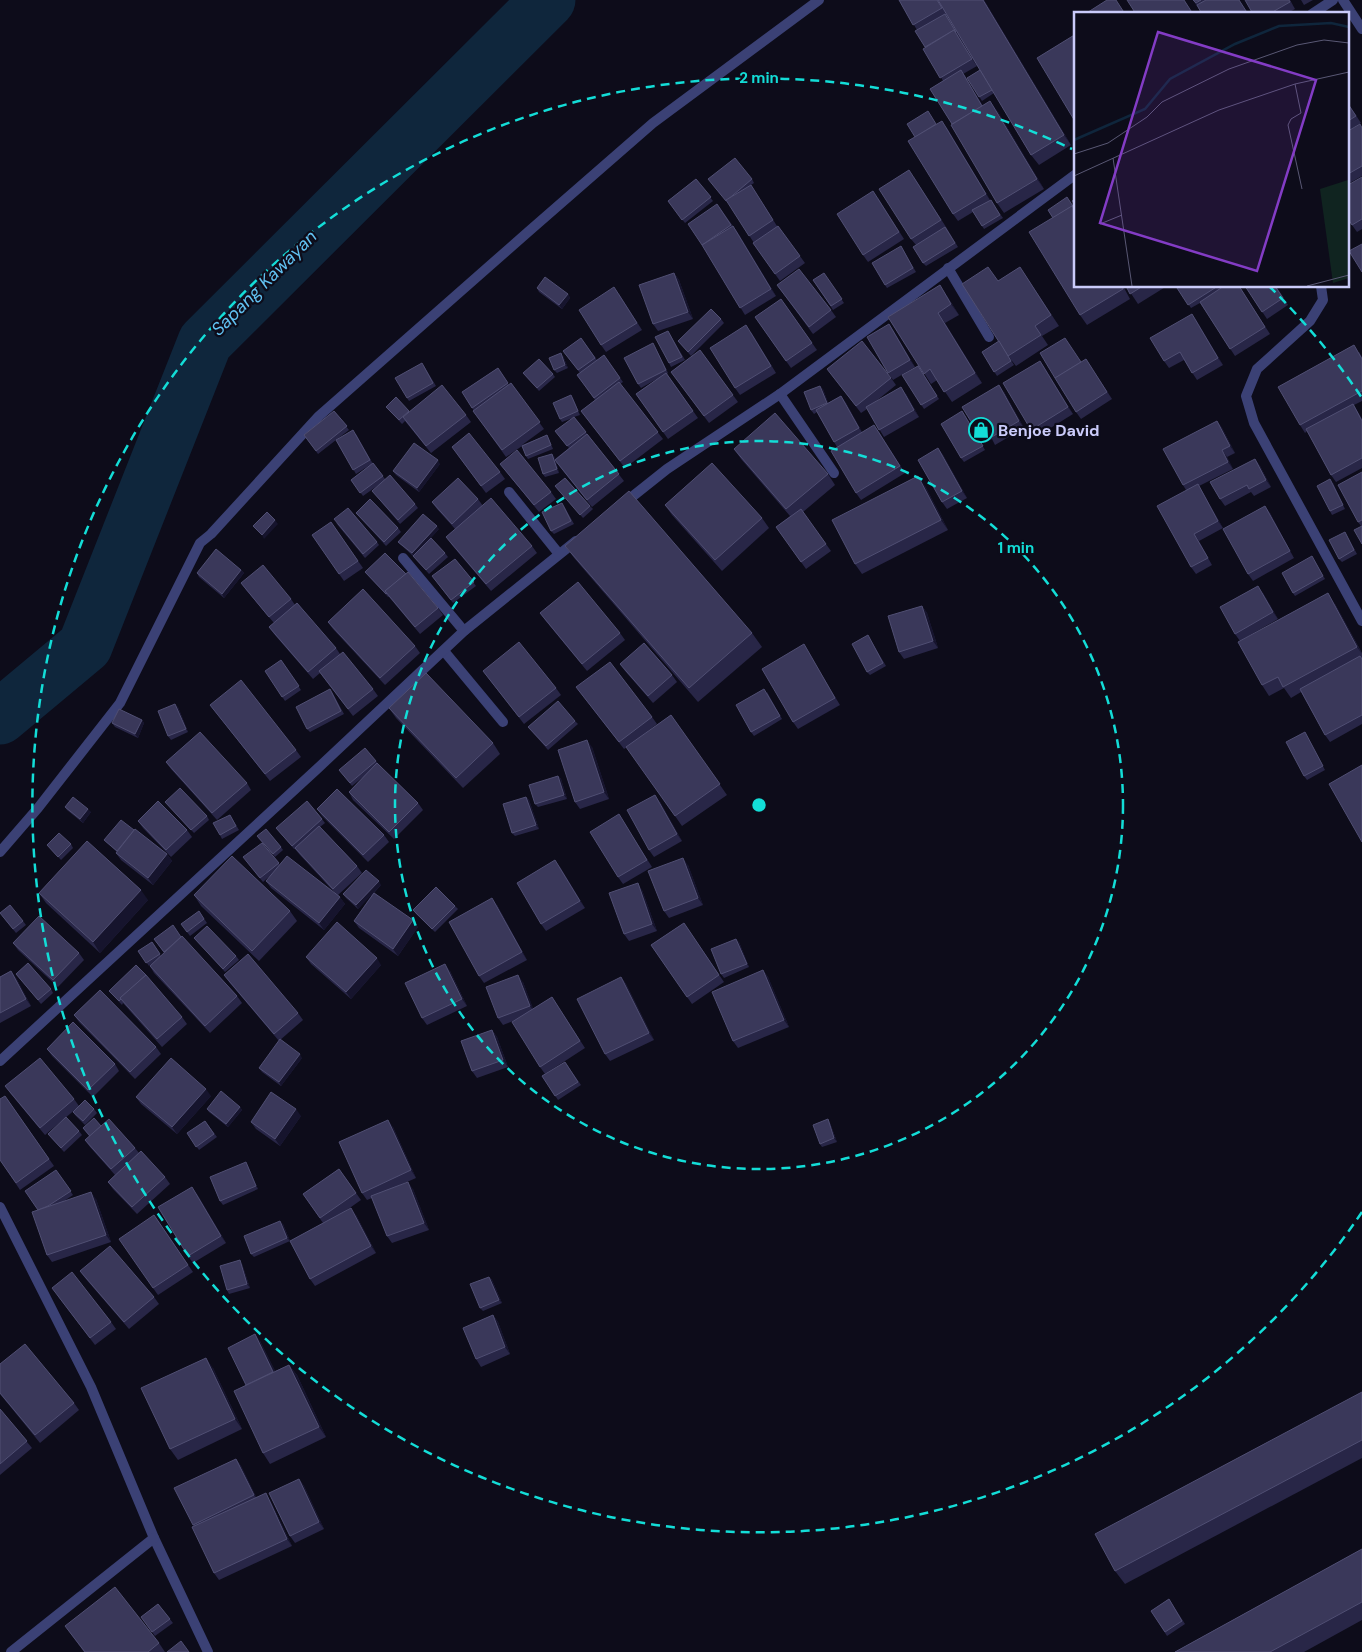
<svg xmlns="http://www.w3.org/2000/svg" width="1362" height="1652" font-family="'DM Sans',sans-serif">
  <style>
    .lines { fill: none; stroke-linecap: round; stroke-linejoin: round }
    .river { stroke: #0f263c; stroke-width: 55 }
    .lane { stroke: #3b4175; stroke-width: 10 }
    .street { stroke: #3b4175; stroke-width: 10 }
    .wall { fill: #282647 }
    .shaded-wall { fill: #16142d }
    .building { fill: #3a385a; stroke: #504f73 }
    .ring { fill: none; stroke: #13ddd7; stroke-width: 2.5; stroke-dasharray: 9 6 }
    .labels { text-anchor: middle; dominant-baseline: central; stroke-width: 4.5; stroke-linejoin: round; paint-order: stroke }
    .poi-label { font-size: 16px; font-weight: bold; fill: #cacbfa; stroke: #0d0c1a; text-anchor: start }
    .water-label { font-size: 18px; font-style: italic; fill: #61c1f1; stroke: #0d0c1a }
    .inset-river { fill: none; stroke: #0f263c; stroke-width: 2.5 }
    .inset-road { fill: none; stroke: #595874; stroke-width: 1 }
    .view { fill: #833cc5; fill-opacity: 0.15; stroke: #833cc5; stroke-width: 2.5 }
    .inset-edge { fill: none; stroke: #cacbfa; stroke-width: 2.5 }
    .centre { fill: #13ddd7; stroke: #0d0c1a; stroke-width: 2.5 }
    .ring-label { font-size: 15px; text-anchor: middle; font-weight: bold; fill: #13ddd7; stroke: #0d0c1a; stroke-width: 4.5; stroke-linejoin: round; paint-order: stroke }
  </style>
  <rect width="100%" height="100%" fill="#0d0c1a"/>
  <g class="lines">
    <path class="river" d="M0,717l85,-71 120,-304 343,-342"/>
    <g class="lane">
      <path d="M1343,0l19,29"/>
      <path d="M948,268l41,69"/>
      <path d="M780,394l54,79"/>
      <path d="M509,492l50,62"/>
      <path d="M403,558l61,73"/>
      <path d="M444,651l59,71"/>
    </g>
    <g class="street">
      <path d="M1312,14l21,-14"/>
      <path d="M1321,286l2,14 -13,21 -53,48 -11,27 8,27 108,198"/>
      <path d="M623,504l44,-35 113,-75 296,-220"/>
      <path d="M0,852l38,-44 82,-105 80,-160 11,-9 108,-118 209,-184 125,-109 166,-123"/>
      <path d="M0,1061l317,-292 147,-138 112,-90"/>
      <path d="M0,1207l91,180 63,151 54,114"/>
      <path d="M11,1652l143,-114"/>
    </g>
  </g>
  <g class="wall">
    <path d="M899,0h85l87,145 -32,20 -8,-10 -37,-62 -12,8 -15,-23 13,-8 -40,-66 37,62 -14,8 20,32 15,6 46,77 -40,24 -7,-10 -45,-79 -22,-35 13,-8 -26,-51z"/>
    <path d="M1193,0h47l-38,14z"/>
    <path d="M1290,0l5,9 -9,5h-33z"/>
    <path d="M1301,0h12l-9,5z"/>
    <path d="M1348,103l13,20 -13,8z"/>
    <path d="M936,124l11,4 43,72 13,18 -19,11 -11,-17 -15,9 -5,-7z"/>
    <path d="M1362,128v48l-14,8v-53z"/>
    <path d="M914,177l32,50 12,20 -32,19 -3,-3 -7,-18 -5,-6z"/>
    <path d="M1362,177v52l-5,3 -5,-7z"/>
    <path d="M696,179l17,22 -28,22 -17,-22z"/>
    <path d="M752,179l2,4 -3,2 26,41h1l27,37 -25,18 -27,-38h1l-25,-39 -18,-21z"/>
    <path d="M1067,197l9,89h47l7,13 -43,26 -7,-10 -27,-97z"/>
    <path d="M878,198l26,41 -36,23 -5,-7z"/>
    <path d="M717,204l21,29 38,63 -31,19 -43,-70z"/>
    <path d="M901,246l15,26 -29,16 -2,-3z"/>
    <path d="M1020,267l39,59 -17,10 6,9 -32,21 -8,-10 -10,-75z"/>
    <path d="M674,273l5,7 14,39 -35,12 -5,-7z"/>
    <path d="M824,273l20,30 -11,7 -20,-30z"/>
    <path d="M777,285l54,25 5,7 -23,17z"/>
    <path d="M1126,286h41l-29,18z"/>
    <path d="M1180,286h39l2,3 18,-3 31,48 -35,22 -35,-53 -9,5 -14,-20z"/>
    <path d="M1245,286h31l12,19 -21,14z"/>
    <path d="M537,288l31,6 2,4 -8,11 -23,-17z"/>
    <path d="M619,294l23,36 -36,22 -5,-7z"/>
    <path d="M947,296l12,19 -14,8 37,60 -30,19 -15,-22 -6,4 -43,-67z"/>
    <path d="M781,299l36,51 -26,18 -36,-51z"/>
    <path d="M1192,314l31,51 -26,15 -13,-20 -15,8 -5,-7z"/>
    <path d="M721,319l3,4 -33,33 -13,-15z"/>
    <path d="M889,324l26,43 -22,13 -5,-7z"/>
    <path d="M668,331l17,29 -14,7 -2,-4z"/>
    <path d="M751,332l25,41 -36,22 -5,-7z"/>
    <path d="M581,338l16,22 7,-5 19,27 -3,2 43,55 -38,29 -44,-57 14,-11 -18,-25 3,-2 -17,-22z"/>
    <path d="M999,341l15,24 -17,11 -15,-24z"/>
    <path d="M655,347l13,26 -1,1 31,44 -30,21 -32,-45 21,-15 -16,9 -3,-4z"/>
    <path d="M700,350l38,52 -29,21 -38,-51z"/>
    <path d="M1359,352l3,5v44l-8,4 8,14v49l-26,14 -5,-7 -24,-44 -2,2 -5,-8z"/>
    <path d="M563,356l5,12 -11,5 -3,-3z"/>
    <path d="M1086,359l26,40 -31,20 -5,-7 5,-50z"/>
    <path d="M1040,361l33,53 -37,23 -5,-7z"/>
    <path d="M424,366l12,20 -27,15 -2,-3z"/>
    <path d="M918,366l21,33 -15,10 -22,-34z"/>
    <path d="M498,368l11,17 2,-2 33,46 -22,16 25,-10 2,4 4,10 -25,10 -2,-3 -4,-10 -16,11 -33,-46h1l-12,-19z"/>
    <path d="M827,369l64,9 5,7 -21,17 31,-8 13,23 -35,20 -17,-28 -6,4z"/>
    <path d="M523,373l30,1 2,3 -16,14z"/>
    <path d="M823,389l5,14 13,-7 5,7 16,29h17l26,41 -44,27 -5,-7 -19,-46 -20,-35 -3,2 -3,-4z"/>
    <path d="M1004,392l20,36 -29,17 -3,-6 -7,4 -5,-7z"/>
    <path d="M573,398l7,17 -6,2 50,64 -32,26 -36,-45 3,11 -14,4 -2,-3 12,-17v2l14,-11 -14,-17 18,-13 -11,4 -2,-3z"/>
    <path d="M386,407l23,5 57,3 5,7 -40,31 -26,-32 -3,3z"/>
    <path d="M334,411l15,19 -13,10 20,-6 17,30v-1l12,16 30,25 3,4 -18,16 -28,-33 8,-7 -17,12 -12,-16 19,-15 -14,9 -20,-34 -18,14 -14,-19z"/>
    <path d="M962,411l23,39 -21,12 -3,-4z"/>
    <path d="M1217,421l5,7 13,25 -8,4 6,12 -34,17 24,42 -24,13 13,24 -16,9 -5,-7 -5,-77 -3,-5z"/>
    <path d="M938,448l5,7 24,43 -20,11 -5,-7z"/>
    <path d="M734,449l94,25 7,11 -32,27 28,39 -25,18 -30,-42 14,-11 -49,-57z"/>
    <path d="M457,454l43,18 5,7 -19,14z"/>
    <path d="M1255,459l5,7 11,21 -17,9 -3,-4 -26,14 -5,-7z"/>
    <path d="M440,464l-21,28 -23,-17 -3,-4z"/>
    <path d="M500,464l51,28 5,7 -17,13z"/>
    <path d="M1362,472v72l-1,-18 -3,-4z"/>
    <path d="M1333,483l12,26 -13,6 -2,-4z"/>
    <path d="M555,486l35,20 3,3 -10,9z"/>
    <path d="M925,486l23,44 -86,44 -7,-10z"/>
    <path d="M478,499l5,7 49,40 5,7 -46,38 -40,-47 -5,-7 9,-8 -18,-20 -5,-7z"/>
    <path d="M665,505l97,13 7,10 -47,43 -50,-56z"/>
    <path d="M564,506l10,18 -20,10 -3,-3z"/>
    <path d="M1265,506l5,7 24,45 -41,23 -5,-7z"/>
    <path d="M356,513l42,15 3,4 -15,14z"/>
    <path d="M331,522l32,46 -19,13 -32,-46z"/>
    <path d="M336,523l41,19 2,3 -14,13z"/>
    <path d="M439,529l-11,12 17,12 3,4 -19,17 -16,-18 -12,-11 -3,-3z"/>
    <path d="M1345,532l12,22 -15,8 -3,-3z"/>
    <path d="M565,546l187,87 10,14 -64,55 -123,-143z"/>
    <path d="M455,559l21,27 -23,17 -21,-27z"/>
    <path d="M1314,560l11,19 -30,17 -2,-3z"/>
    <path d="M241,570l3,3 -20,25 -25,-21 -2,-4z"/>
    <path d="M365,572l73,36 5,7 -23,19 -31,-37h-1z"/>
    <path d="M241,583l50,16 4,6 41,43 4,6 33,35 5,7 -25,20 -33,-43 -7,6 -39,-45 -5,-7 5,-4 -28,-33z"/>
    <path d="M1263,593l15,26 -38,22 -5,-7z"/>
    <path d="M1335,604l27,49v71l-32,18 -5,-7 -24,-43 -10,6 -7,-10 -15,8 -7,-11z"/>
    <path d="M922,606l5,7 11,35 -34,11 -5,-7z"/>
    <path d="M540,613l80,20 5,7 -38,31 -42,-51z"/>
    <path d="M328,622l87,24 5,7 -35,32 -52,-56z"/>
    <path d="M870,639l16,27 -16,9 -3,-3z"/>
    <path d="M804,644l4,8 32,53 -42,24 -5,-7z"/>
    <path d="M281,660l20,30 -16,11 -20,-30z"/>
    <path d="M620,664l52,11 5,7 -24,21 -28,-32z"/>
    <path d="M483,671l73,17 5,7 -37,29z"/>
    <path d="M576,687l76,30 5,7 -14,11 28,-20 56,80 -45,31 -55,-79 -3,2z"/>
    <path d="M332,692l12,22 -34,18 -3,-3z"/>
    <path d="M767,692l15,27 -28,17 -3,-4z"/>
    <path d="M210,705l86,45 5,7 -31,24z"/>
    <path d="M178,707l10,25 -17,8 -3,-4z"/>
    <path d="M389,708l104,35 7,11 -37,34 -67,-70z"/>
    <path d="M142,720l2,3 -6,15 -23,-11 -3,-4z"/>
    <path d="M575,721l3,3 -30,26 -20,-23z"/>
    <path d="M1305,732l20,38 -18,10 -3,-4z"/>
    <path d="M592,747l17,52 -29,10 -5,-7z"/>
    <path d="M376,761l3,4 39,38 5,7 -29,29 -41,-39 -4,-8 14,-15 -11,9 -13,-16z"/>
    <path d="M166,762l81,21 4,7 -34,30 -46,-51z"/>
    <path d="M558,776l3,3 6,20 -29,8 -3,-3z"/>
    <path d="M526,797l3,3 10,29 -24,7 -3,-3z"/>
    <path d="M165,802l42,14 2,4 -15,13z"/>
    <path d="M660,802l22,39 -28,16 -5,-7z"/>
    <path d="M65,807l26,5 -8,11 -16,-13z"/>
    <path d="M317,809l67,26 5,7 -21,20 -46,-46z"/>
    <path d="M230,815l9,15 -17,9 -2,-4z"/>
    <path d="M322,819l3,4 -5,4 37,39 5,7 -24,22 7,9 -21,26 -53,-42 -5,-7 5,-6 -8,7 -17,-21 16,-18 18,22 55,28 -35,-38 -5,-6h-1l-18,-21z"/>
    <path d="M138,821l49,9 5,7 -21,20 -28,-29z"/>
    <path d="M623,821l29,46 -29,17 -5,-7z"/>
    <path d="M134,830l33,24 5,7 -19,24 -32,-25 -5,-7 1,-1 -10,-9 -3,-3z"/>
    <path d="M257,836l24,11 2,3 -8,7z"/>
    <path d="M71,844l2,4 -12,12 -14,-15z"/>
    <path d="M688,865l15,40 -34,13 -5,-7z"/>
    <path d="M560,867l25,41 -39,23 -5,-7z"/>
    <path d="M381,885l-7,8 44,34 -20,29 -39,-28 -5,-7 19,-28 -15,16 -12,-11 -3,-4z"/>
    <path d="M642,890l15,41 -28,10 -5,-7z"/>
    <path d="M39,893l109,7 -48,53 -54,-50z"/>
    <path d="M194,895l96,16 7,10 -38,40 -58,-55z"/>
    <path d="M497,905l30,55 -43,23 -5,-7z"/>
    <path d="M455,906l3,3 -23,23 -19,-18 -3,-4z"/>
    <path d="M199,911l8,12 -17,13 -9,-12z"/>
    <path d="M2,916l21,5 3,4 -10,8z"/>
    <path d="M684,923l40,59 -32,22 -41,-59z"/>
    <path d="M181,937l56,59 5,7 -32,30 -56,-60 -4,-7 2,-2 -3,2 -11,-15 14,-9 9,14 3,-3 -10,-14z"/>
    <path d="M194,938l42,18 3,4 -14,12z"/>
    <path d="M739,942l10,25 -25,11 -3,-4z"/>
    <path d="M13,943l66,10 5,7 -26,27 -40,-37z"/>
    <path d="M306,957l75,8 -30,34 -40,-35z"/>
    <path d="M763,970l5,7 21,50 -51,21 -5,-7z"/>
    <path d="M11,971l5,7 15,28 -31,17v-46z"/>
    <path d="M450,971l17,35 -40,19 -5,-7z"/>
    <path d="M16,974l35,15 2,4 -12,11z"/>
    <path d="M224,975l74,38 5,7 -24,21 -50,-59z"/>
    <path d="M621,977l5,7 28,56 -44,21 -5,-7z"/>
    <path d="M523,982l10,27 19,-12 33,51 -40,26 -5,-7 -24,-47 -13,5 -5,-7z"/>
    <path d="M109,991l73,26 5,7 -25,23 -39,-44 -1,2z"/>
    <path d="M74,1015l82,32 5,7 -26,25 -56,-57z"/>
    <path d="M492,1030l5,7 11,30 -31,11 -5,-7z"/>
    <path d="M47,1049l68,15 4,7 -26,26 -41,-41z"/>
    <path d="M302,1058l-21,28 -19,-14 -3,-4z"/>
    <path d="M565,1062l16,23 -23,15 -16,-24z"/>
    <path d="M5,1086l69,13 5,7 15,3 3,4 -12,12 -10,-10 -2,-3 4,-4 -32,27 -35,-42z"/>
    <path d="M5,1096l49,70 -34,24 -20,-30z"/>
    <path d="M211,1096l-34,38 -36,-30 -5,-7z"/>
    <path d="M240,1107l2,3 -14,17 -19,-15 -2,-3z"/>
    <path d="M301,1116l-21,30 -24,-17 -5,-7z"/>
    <path d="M828,1119l2,4 7,19 -15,5 -2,-3z"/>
    <path d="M205,1121l12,16 -18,13 -12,-17z"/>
    <path d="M101,1126l34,22 4,5 26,24 5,7 -33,30 -24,-25 -5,-7 7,-7 -25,-28 -5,-7 4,-4 -6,-8z"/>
    <path d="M393,1127l23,51 -18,8 15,3 16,41 -37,13 -5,-7 -15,-38 -5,2 -5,-7z"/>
    <path d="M79,1131l3,4 -18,17 -16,-18z"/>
    <path d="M248,1166l10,23 -35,16 -3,-4z"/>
    <path d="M339,1169l22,31 -17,12 12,3 20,38 -61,33 -5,-7 -20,-38 -36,16 -3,-3 32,-30 7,17 33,-18 -20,-29z"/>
    <path d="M56,1170l17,25 -9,6 32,-2 15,43 -59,20 -5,-7 -9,-45z"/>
    <path d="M197,1194l29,49 -33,20 -5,-7z"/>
    <path d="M154,1215l39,57 -35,23 -5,-7z"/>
    <path d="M242,1264l8,24 -21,6 -2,-4z"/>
    <path d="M80,1271l74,26 5,7 -30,25 -44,-51z"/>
    <path d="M489,1277l3,3 10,23 -19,8 -3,-3z"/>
    <path d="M57,1295l54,27 5,7 -21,16z"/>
    <path d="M493,1315l5,7 12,32 -29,13 -5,-8z"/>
    <path d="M260,1341l15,30 14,-6 8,10 29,62 -56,27 -7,-11 -17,-68z"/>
    <path d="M0,1364l74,39 5,7 -39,33 -40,-49z"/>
    <path d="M213,1368l29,61 -64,31 -8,-11z"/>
    <path d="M1362,1392v66l-237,126 -10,-13z"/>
    <path d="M0,1409l32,39 -32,27z"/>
    <path d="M236,1459l5,7 15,31 14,3 22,46 -73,34 -5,-7 -21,-48z"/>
    <path d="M299,1479l5,7 20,43 -29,14 -5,-7z"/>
    <path d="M1362,1549v71l-58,32h-129z"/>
    <path d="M1169,1599l16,25 -18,12 -16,-25z"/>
    <path d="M158,1604l15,19 -18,13 -14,-19z"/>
    <path d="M65,1626l94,17 6,9h-81z"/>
  </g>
  <g class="shaded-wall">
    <path d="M983,0h1l87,145 -7,-10z"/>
    <path d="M954,30l5,7 18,29 -5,-7z"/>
    <path d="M961,70l5,7 21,36 -5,-7z"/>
    <path d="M990,101l8,11 46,77 -7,-10z"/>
    <path d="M942,121l5,7 44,73 -5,-7z"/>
    <path d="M733,226l5,7 38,63 -5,-7z"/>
    <path d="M674,273l5,7 14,39 -5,-7z"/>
    <path d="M940,285l7,11 12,19 -8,-11z"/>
    <path d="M568,294l2,4 -8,11 -3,-4z"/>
    <path d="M938,313l7,10 37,60 -7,-10z"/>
    <path d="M1192,314l5,7 26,44 -5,-7z"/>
    <path d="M889,324l5,7 21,36 -5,-7z"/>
    <path d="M561,353l2,3 5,12 -3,-3z"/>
    <path d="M1040,361l5,7 28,46 -5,-7z"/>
    <path d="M999,385l5,7 20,36 -5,-7z"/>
    <path d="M820,386l3,3 7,18 -3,-4z"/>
    <path d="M901,387l5,7 13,23 -5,-7z"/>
    <path d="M571,395l2,3 7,17 -2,-4z"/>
    <path d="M841,396l5,7 18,32 -5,-7z"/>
    <path d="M1217,421l5,7 13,25 -5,-7z"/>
    <path d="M874,425l5,7 26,41 -5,-7z"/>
    <path d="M938,448l5,7 24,43 -5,-7z"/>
    <path d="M1222,450l5,7 6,12 -5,-7z"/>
    <path d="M552,454l3,3 4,16 -2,-4z"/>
    <path d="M1255,459l5,7 11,21 -5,-7z"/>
    <path d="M438,460l2,4 -21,28 -2,-4z"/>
    <path d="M918,476l7,10 23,44 -7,-10z"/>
    <path d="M1330,479l3,4 12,26z"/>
    <path d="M1198,484l4,7 21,37 -5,-7z"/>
    <path d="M1265,506l5,7 24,45 -4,-7z"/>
    <path d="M275,520l3,4 -14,15 -2,-4z"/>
    <path d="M437,526l2,3 -25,28 -2,-4z"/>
    <path d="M1194,534l5,7 13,24 -4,-7z"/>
    <path d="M241,570l3,3 -20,25 -2,-4z"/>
    <path d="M1258,586l5,7 15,26 -5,-7z"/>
    <path d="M1328,593l7,11 27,50 -5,-7z"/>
    <path d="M922,606l5,7 11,35 -5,-7z"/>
    <path d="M175,704l3,3 10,25 -2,-3z"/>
    <path d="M142,720l2,3 -6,15 -3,-4z"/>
    <path d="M587,740l5,7 17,52 -5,-7z"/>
    <path d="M558,776l3,3 6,20 -3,-4z"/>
    <path d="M655,795l5,7 22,39 -5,-7z"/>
    <path d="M526,797l3,3 10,29 -3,-4z"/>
    <path d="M88,809l3,3 -8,11 -3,-4z"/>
    <path d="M167,854l5,7 -19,24 -5,-7z"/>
    <path d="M683,858l5,7 15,40 -5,-7z"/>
    <path d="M555,860l5,7 25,41 -5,-7z"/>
    <path d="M379,881l2,4 -23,24 -2,-4z"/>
    <path d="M638,883l4,7 15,41 -5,-7z"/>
    <path d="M141,890l7,10 -48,53 -7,-11z"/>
    <path d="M340,897l5,7 -21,26 -5,-7z"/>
    <path d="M492,898l5,7 30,55 -5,-8z"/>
    <path d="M413,920l5,7 -20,29 -5,-7z"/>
    <path d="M736,939l3,3 10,25 -2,-3z"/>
    <path d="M377,958l4,7 -30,34 -5,-7z"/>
    <path d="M445,964l5,7 17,35 -5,-7z"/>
    <path d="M763,970l5,7 21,50 -5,-7z"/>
    <path d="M11,971l5,7 15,28 -5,-7z"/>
    <path d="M518,975l5,7 12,31 -5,-7z"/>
    <path d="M621,977l5,7 28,56 -5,-7z"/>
    <path d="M492,1030l5,7 11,30 -5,-7z"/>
    <path d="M300,1054l2,4 -21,28 -2,-4z"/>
    <path d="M206,1089l5,7 -34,38 -5,-7z"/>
    <path d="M240,1107l2,3 -14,17 -2,-3z"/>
    <path d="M296,1109l5,7 -21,30 -5,-7z"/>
    <path d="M828,1119l2,4 7,19 -3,-4z"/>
    <path d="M388,1120l5,7 23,51 -5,-8z"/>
    <path d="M246,1162l2,4 10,23 -2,-3z"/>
    <path d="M408,1182l5,7 16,41 -5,-7z"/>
    <path d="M192,1187l5,7 29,49 -5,-7z"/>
    <path d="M91,1192l5,7 15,43 -5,-7z"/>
    <path d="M351,1208l5,7 20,38 -5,-7z"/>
    <path d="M280,1221l3,3 7,17 -3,-3z"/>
    <path d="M240,1260l2,4 8,24 -3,-4z"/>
    <path d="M489,1277l3,3 10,23 -3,-3z"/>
    <path d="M493,1315l5,7 12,32 -5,-7z"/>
    <path d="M255,1334l5,7 19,38 -5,-7z"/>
    <path d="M206,1358l7,10 29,61 -7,-10z"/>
    <path d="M289,1365l8,10 29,62 -7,-10z"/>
    <path d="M236,1459l5,7 18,36 -5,-7z"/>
    <path d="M299,1479l5,7 20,43 -5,-7z"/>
    <path d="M266,1493l4,7 22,46 -5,-7z"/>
  </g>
  <g class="building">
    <path d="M899,0h38l5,8 -29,17z"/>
    <path d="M938,0h45l81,135 -33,20z"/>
    <path d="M1107,0h9l9,14h-40z"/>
    <path d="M1127,0h57l9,14h-57z"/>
    <path d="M1193,0h8l-5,3z"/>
    <path d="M1206,0h33l9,14h-46l-5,-9z"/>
    <path d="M1245,0h44l1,2 -21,12h-16z"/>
    <path d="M945,14l11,18h-1l-1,-2 -29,17 -10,-16z"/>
    <path d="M954,30l18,29 -32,19 -17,-29z"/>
    <path d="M1076,34v89l-39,-65z"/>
    <path d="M961,70l21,36 -30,18 -22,-35z"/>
    <path d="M980,70l12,20 -13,7 -12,-19z"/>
    <path d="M990,101l47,78 -40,24 -46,-78z"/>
    <path d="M1348,104l8,12 -8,5z"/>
    <path d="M928,111l8,13 -21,13 -8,-13z"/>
    <path d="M942,121l44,73 -33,20 -45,-73z"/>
    <path d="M1360,124l2,4v38l-14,8v-43z"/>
    <path d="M735,158l17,21 -26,22 -18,-22z"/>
    <path d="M909,170l32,50 -30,19 -32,-50z"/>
    <path d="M1362,177v42l-10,6 -4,-6v-34z"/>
    <path d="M696,179l15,18 -29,23 -14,-19z"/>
    <path d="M1076,179v6l-3,-5z"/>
    <path d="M751,185l22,35 -24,16 -23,-36z"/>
    <path d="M873,191l26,41 -36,23 -26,-41z"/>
    <path d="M1067,197l9,14 -4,-5 -19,12 -5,-8z"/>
    <path d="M1076,198v8l-4,-5z"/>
    <path d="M991,200l9,15 -18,11 -10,-16z"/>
    <path d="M717,204l14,21 -29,20 -14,-21z"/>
    <path d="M1072,206l4,6v74h46l1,3 -43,26 -51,-83z"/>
    <path d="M733,226l38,63 -31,19 -38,-63z"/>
    <path d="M778,226l22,30 -25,18 -22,-31z"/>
    <path d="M945,227l10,16 -32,20 -10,-16z"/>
    <path d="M1362,244v28l-13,-21z"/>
    <path d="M901,246l12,22 -28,17 -13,-22z"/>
    <path d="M988,267l10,14 22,-14 31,48 -16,11 6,9 -33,21 -46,-72z"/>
    <path d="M799,269l32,41 -22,17 -32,-42z"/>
    <path d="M674,273l14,39 -35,12 -14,-39z"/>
    <path d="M824,273l18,26 -11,7 -18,-26z"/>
    <path d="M545,277l23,17 -9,11 -22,-17z"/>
    <path d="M940,285l11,19 -13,9 37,60 -31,19 -14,-23 -6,5 -36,-57z"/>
    <path d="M1126,286h17l-13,8z"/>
    <path d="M1180,286h38l-30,19 -11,-17z"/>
    <path d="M1224,286h15l26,41 -35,22 -30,-47z"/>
    <path d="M1245,286h30l8,12 -21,14z"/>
    <path d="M614,287l23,36 -36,22 -22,-35z"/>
    <path d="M781,299l31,44 -26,18 -31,-44z"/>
    <path d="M711,309l10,10 -33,33 -10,-11z"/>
    <path d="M1192,314l26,44 -26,15 -12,-21 -16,9 -14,-23z"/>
    <path d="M889,324l21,36 -22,13 -21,-36z"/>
    <path d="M746,325l25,41 -36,22 -25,-40z"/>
    <path d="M668,331l14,26 -13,6 -14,-26z"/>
    <path d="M581,338l14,20 -17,12 -15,-19z"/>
    <path d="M1065,338l16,24 -26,16 -15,-25z"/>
    <path d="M862,341l29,37 -35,28 -29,-37z"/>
    <path d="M999,341l12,20 -17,11 -12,-20z"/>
    <path d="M653,343l13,27 -28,14 -14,-26z"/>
    <path d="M1354,345l8,14v32l-62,34 -22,-38z"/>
    <path d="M700,350l33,45 -29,21 -33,-44z"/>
    <path d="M561,353l4,12 -11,5 -5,-12z"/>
    <path d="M604,355l16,23 -26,20 -17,-23z"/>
    <path d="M539,359l14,15 -16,14 -14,-15z"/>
    <path d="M1086,359l21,33 -31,20 -21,-34z"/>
    <path d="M1040,361l28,46 -37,23 -28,-47z"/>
    <path d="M422,363l11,20 -26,15 -12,-20z"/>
    <path d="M918,366l19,30 -16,9 -19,-30z"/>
    <path d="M498,368l10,15 -36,25 -10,-16z"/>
    <path d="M666,373l27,38 -30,21 -27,-38z"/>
    <path d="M619,382l39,50 -38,29 -39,-50z"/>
    <path d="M511,383l29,39 -38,28 -29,-39z"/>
    <path d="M442,385l24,30 -40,31 -23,-29z"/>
    <path d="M999,385l20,36 -29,17 -3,-6 -7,4 -18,-29z"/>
    <path d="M820,386l7,17 -16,7 -7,-18z"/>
    <path d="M901,387l13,23 -35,20 -13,-23z"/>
    <path d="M571,395l7,16 -18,8 -7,-16z"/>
    <path d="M841,396l18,32 -25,14 -18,-32z"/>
    <path d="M396,397l13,14 -10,9 -13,-13z"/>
    <path d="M1353,404l9,17v37l-31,17 -25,-46z"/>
    <path d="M334,411l13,15 -31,25 -12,-16z"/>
    <path d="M962,411l21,35 -22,12 -20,-34z"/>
    <path d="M775,413l53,61 -42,35 -52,-60z"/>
    <path d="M574,417l12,15 -19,14 -12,-15z"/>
    <path d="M1217,421l13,25 -8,4 6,12 -45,23 -20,-36z"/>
    <path d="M874,425l26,41 -44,27 -25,-42z"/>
    <path d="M353,430l17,30 -17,10 -17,-30z"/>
    <path d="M469,433l31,39 -19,14 -29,-39z"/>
    <path d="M587,434l32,40 -32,26 -32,-40z"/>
    <path d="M547,435l4,10 -25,11 -4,-10z"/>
    <path d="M414,443l24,17 -21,28 -24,-17z"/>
    <path d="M938,448l24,43 -20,11 -24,-42z"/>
    <path d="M517,450l34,42 -17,13 -34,-41z"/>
    <path d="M552,454l5,15 -14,5 -5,-16z"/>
    <path d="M1255,459l11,21 -17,9 -2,-4 -27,14 -10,-17z"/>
    <path d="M373,463l10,13 -23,17 -9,-13z"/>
    <path d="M712,463l50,55 -47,42 -50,-55z"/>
    <path d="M1362,472v48l-4,2 -20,-37z"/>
    <path d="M390,475l25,29 -17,16 -26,-29z"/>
    <path d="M918,476l23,44 -86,44 -23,-44z"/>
    <path d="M458,478l20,21 -26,25 -20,-22z"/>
    <path d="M565,478l25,28 -10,9 -25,-29z"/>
    <path d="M1330,479l13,26 -13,6 -13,-25z"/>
    <path d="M1198,484l20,37 -24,13 14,24 -17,9 -34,-61z"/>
    <path d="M629,491l123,142 -63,55 -124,-142z"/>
    <path d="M491,498l41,48 -46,38 -40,-47z"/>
    <path d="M370,499l28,29 -14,14 -28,-29z"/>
    <path d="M562,503l9,18 -20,10 -9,-19z"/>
    <path d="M1265,506l25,45 -42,23 -25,-45z"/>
    <path d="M348,508l29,34 -14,12 -29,-35z"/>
    <path d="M801,509l25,35 -25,18 -25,-35z"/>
    <path d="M267,512l8,8 -13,15 -9,-9z"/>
    <path d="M423,514l14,12 -25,27 -14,-11z"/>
    <path d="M331,522l27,39 -19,13 -27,-39z"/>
    <path d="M1362,526v18l-8,-14z"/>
    <path d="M1345,532l9,18 -15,9 -10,-19z"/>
    <path d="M431,538l14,15 -19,17 -13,-14z"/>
    <path d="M216,549l25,21 -19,24 -25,-21z"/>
    <path d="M385,553l21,21 -21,17 2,2 -1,1 -21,-22z"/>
    <path d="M1312,556l11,20 -30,17 -11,-20z"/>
    <path d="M455,559l19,23 -23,18 -19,-24z"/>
    <path d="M263,565l28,34 -22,18 -28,-34z"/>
    <path d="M408,572l30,36 -23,19 -30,-36z"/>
    <path d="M578,582l42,51 -38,31 -42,-51z"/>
    <path d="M1258,586l15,26 -38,22 -15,-27z"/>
    <path d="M363,589l52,57 -35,32 -52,-56z"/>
    <path d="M1328,593l29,54 -74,40 -5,-10 -16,8 -24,-43z"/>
    <path d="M297,603l39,45 -28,24 -39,-45z"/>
    <path d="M922,606l11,35 -34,11 -11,-36z"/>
    <path d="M868,635l15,28 -16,9 -15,-28z"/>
    <path d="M519,642l37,46 -37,29 -36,-46z"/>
    <path d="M644,643l28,32 -24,21 -28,-32z"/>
    <path d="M804,644l31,54 -42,24 -31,-53z"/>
    <path d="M343,652l30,37 -25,20 -29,-38z"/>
    <path d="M1360,656l2,3v56l-37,20 -25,-46z"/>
    <path d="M281,660l18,26 -17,11 -17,-26z"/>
    <path d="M610,662l42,55 -33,25 -43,-55z"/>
    <path d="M426,673l67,70 -37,35 -67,-70z"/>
    <path d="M241,680l55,70 -31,24 -55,-69z"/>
    <path d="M330,689l11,22 -34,18 -11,-22z"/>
    <path d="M764,689l16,27 -29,16 -15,-27z"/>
    <path d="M558,701l17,20 -29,25 -18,-19z"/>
    <path d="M175,704l11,25 -18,7 -10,-25z"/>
    <path d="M119,709l23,11 -7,14 -23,-11z"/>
    <path d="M671,715l49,69 -45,32 -49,-69z"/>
    <path d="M200,732l47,51 -35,30 -46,-51z"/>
    <path d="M1305,732l18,34 -19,10 -18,-34z"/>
    <path d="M587,740l17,52 -29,10 -17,-52z"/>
    <path d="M365,748l11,13 -26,22 -11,-13z"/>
    <path d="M377,763l41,40 -29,29 -40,-40z"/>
    <path d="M1362,765v77l-33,-58z"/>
    <path d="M558,776l6,19 -29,9 -6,-19z"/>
    <path d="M180,788l27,28 -16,14 -26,-28z"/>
    <path d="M337,789l47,46 -21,20 -46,-46z"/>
    <path d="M655,795l22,39 -28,16 -22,-40z"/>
    <path d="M73,797l15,12 -8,10 -15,-12z"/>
    <path d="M526,797l10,28 -24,8 -9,-29z"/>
    <path d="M158,801l29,29 -21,20 -28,-29z"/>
    <path d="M307,801l15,18 -30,27 -16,-18z"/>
    <path d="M619,814l28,46 -29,17 -28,-45z"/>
    <path d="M230,815l6,11 -16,9 -7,-12z"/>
    <path d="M121,820l13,10 -17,21 -13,-11z"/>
    <path d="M319,826l38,40 -24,23 -38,-41z"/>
    <path d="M135,829l32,25 -19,24 -32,-25z"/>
    <path d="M266,829l15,18 -8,7 -16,-18z"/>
    <path d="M59,833l12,11 -13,13 -11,-12z"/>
    <path d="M87,841l54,49 -48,52 -54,-49z"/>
    <path d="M262,843l17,20 -19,15 -17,-21z"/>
    <path d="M232,856l58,55 -38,40 -58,-56z"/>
    <path d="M287,856l53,41 -21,26 -53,-42z"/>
    <path d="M683,858l15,40 -34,13 -16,-40z"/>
    <path d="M555,860l25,41 -39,23 -24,-41z"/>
    <path d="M366,870l13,11 -23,24 -13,-11z"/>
    <path d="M638,883l14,41 -28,10 -15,-41z"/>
    <path d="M436,887l19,19 -23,23 -19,-19z"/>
    <path d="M374,893l39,27 -20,29 -39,-28z"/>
    <path d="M492,898l30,54 -43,24 -30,-54z"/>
    <path d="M10,905l13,16 -10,8 -13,-16z"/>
    <path d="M199,911l5,8 -17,13 -6,-8z"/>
    <path d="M39,916l40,37 -26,27 -40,-37z"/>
    <path d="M337,922l40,36 -31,34 -40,-35z"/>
    <path d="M684,923l35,52 -32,22 -36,-52z"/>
    <path d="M173,925l8,12 -17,15 -10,-13z"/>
    <path d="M207,926l29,30 -13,13 -29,-31z"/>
    <path d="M182,936l55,60 -32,30 -55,-60z"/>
    <path d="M736,939l11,25 -26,10 -10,-25z"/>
    <path d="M152,942l8,12 -14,9 -8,-12z"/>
    <path d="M248,954l50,59 -24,21 -50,-59z"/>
    <path d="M28,963l23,26 -13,11 -22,-26z"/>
    <path d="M445,964l17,35 -40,19 -17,-35z"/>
    <path d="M136,965l10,10 -26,23 1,1 -2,2 -10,-10z"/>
    <path d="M763,970l21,50 -51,21 -21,-49z"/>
    <path d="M11,971l15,28 -26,14v-36z"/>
    <path d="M146,975l36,42 -25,22 -37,-41z"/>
    <path d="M518,975l12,31 -32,12 -12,-31z"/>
    <path d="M621,977l28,56 -44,21 -28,-55z"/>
    <path d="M100,990l56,57 -26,25 -56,-57z"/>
    <path d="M552,997l28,44 -40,26 -28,-45z"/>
    <path d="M73,1022l42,42 -27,26 -41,-41z"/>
    <path d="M492,1030l11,30 -31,11 -11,-30z"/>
    <path d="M280,1039l20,15 -21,28 -20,-14z"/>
    <path d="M40,1058l34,41 -34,29 -35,-42z"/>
    <path d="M171,1058l35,31 -34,38 -36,-30z"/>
    <path d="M565,1062l13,20 -23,14 -13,-20z"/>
    <path d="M221,1091l19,16 -14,17 -19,-15z"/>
    <path d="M271,1092l25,17 -21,30 -24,-17z"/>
    <path d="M5,1096l44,63 -33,24 -16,-23v-61z"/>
    <path d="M85,1100l9,9 -11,12 -10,-9z"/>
    <path d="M66,1117l13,14 -18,17 -13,-14z"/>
    <path d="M94,1118l7,8 -11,10 -7,-8z"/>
    <path d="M109,1119l26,29 -24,21 -26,-29z"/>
    <path d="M828,1119l6,19 -14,6 -7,-19z"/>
    <path d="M388,1120l23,50 -49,23 -23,-51z"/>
    <path d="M205,1121l9,13 -18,13 -9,-14z"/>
    <path d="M141,1151l24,26 -33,30 -24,-25z"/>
    <path d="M246,1162l10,24 -36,15 -10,-24z"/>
    <path d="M339,1169l17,24 -36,25 -17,-24z"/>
    <path d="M56,1170l15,21 -23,15 -10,4 -13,-19z"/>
    <path d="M408,1182l16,41 -37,13 -16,-40z"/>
    <path d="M192,1187l29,49 -33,20 -30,-49z"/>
    <path d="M91,1192l15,43 -59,20 -15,-43z"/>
    <path d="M351,1208l20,38 -61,33 -20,-38z"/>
    <path d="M154,1215l34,50 -35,23 -34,-49z"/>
    <path d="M280,1221l7,17 -36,16 -7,-18z"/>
    <path d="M110,1246l44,51 -30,25 -44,-51z"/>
    <path d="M240,1260l7,24 -20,6 -7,-24z"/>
    <path d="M72,1272l39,50 -21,16 -38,-50z"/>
    <path d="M489,1277l10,23 -19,8 -10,-24z"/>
    <path d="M493,1315l12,32 -29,12 -13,-31z"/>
    <path d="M255,1334l18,38 -27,13 -18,-37z"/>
    <path d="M25,1344l49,59 -39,32 -35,-42v-29z"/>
    <path d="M206,1358l29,61 -65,30 -29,-61z"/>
    <path d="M289,1365l30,62 -56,26 -29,-62z"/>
    <path d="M1362,1392v48l-247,131 -20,-37z"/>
    <path d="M0,1409l27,32 -27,23z"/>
    <path d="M236,1459l18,36 -61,30 -19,-37z"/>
    <path d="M299,1479l20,43 -29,14 -21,-43z"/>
    <path d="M266,1493l21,46 -73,34 -22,-46z"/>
    <path d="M1362,1549v53l-92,50h-95z"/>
    <path d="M115,1587l44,56 -11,9h-63l-20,-26z"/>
    <path d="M1169,1599l13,22 -17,11 -14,-21z"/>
    <path d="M158,1604l12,15 -18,13 -11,-15z"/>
    <path d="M181,1641l8,11h-22z"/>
  </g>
  <g class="ring">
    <circle cx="759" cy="805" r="364"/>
    <path d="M1362 1212A727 727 0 1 1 1072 149M1269 286A727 727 0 0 1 1362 398"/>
  </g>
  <defs>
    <symbol id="shop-ring" viewBox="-11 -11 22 22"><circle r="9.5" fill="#0d0c1a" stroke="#13ddd7" stroke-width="1.5"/><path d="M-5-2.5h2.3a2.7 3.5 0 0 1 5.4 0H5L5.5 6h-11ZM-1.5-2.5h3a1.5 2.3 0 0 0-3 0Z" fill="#13ddd7"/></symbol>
  </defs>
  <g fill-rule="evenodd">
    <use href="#shop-ring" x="967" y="416" width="28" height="28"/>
  </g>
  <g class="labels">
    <g class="poi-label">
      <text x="998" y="430">Benjoe David</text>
    </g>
    <g class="water-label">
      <text transform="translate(264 283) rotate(-45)">Sapang Kawayan</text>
    </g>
  </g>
  <g transform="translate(1074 12)">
    <rect width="275" height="275" fill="#0d0c1a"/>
    <path d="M274,168l1,98 -16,5 -13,-94z" fill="#102420"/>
    <path class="inset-river" d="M0,128l71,-31 25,-30 65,-35 44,-18 52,-3 18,4"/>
    <path class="inset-road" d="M221,72l6,29 -10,6 -3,6 14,64M0,142l34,-11 39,-26 15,-15 67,-33 68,-24 27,-5 25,3M39,146l19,128M0,164l145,-66 76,-26 54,-12M26,212l22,-9M233,274l42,-11"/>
    <path class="view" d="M84,20l158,48 -59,191 -157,-48z"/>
    <rect width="275" height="275" class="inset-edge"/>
  </g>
  <circle cx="759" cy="805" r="8" class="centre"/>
  <g class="ring-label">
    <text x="759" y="83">2 min</text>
    <text x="1016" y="553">1 min</text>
  </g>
</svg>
